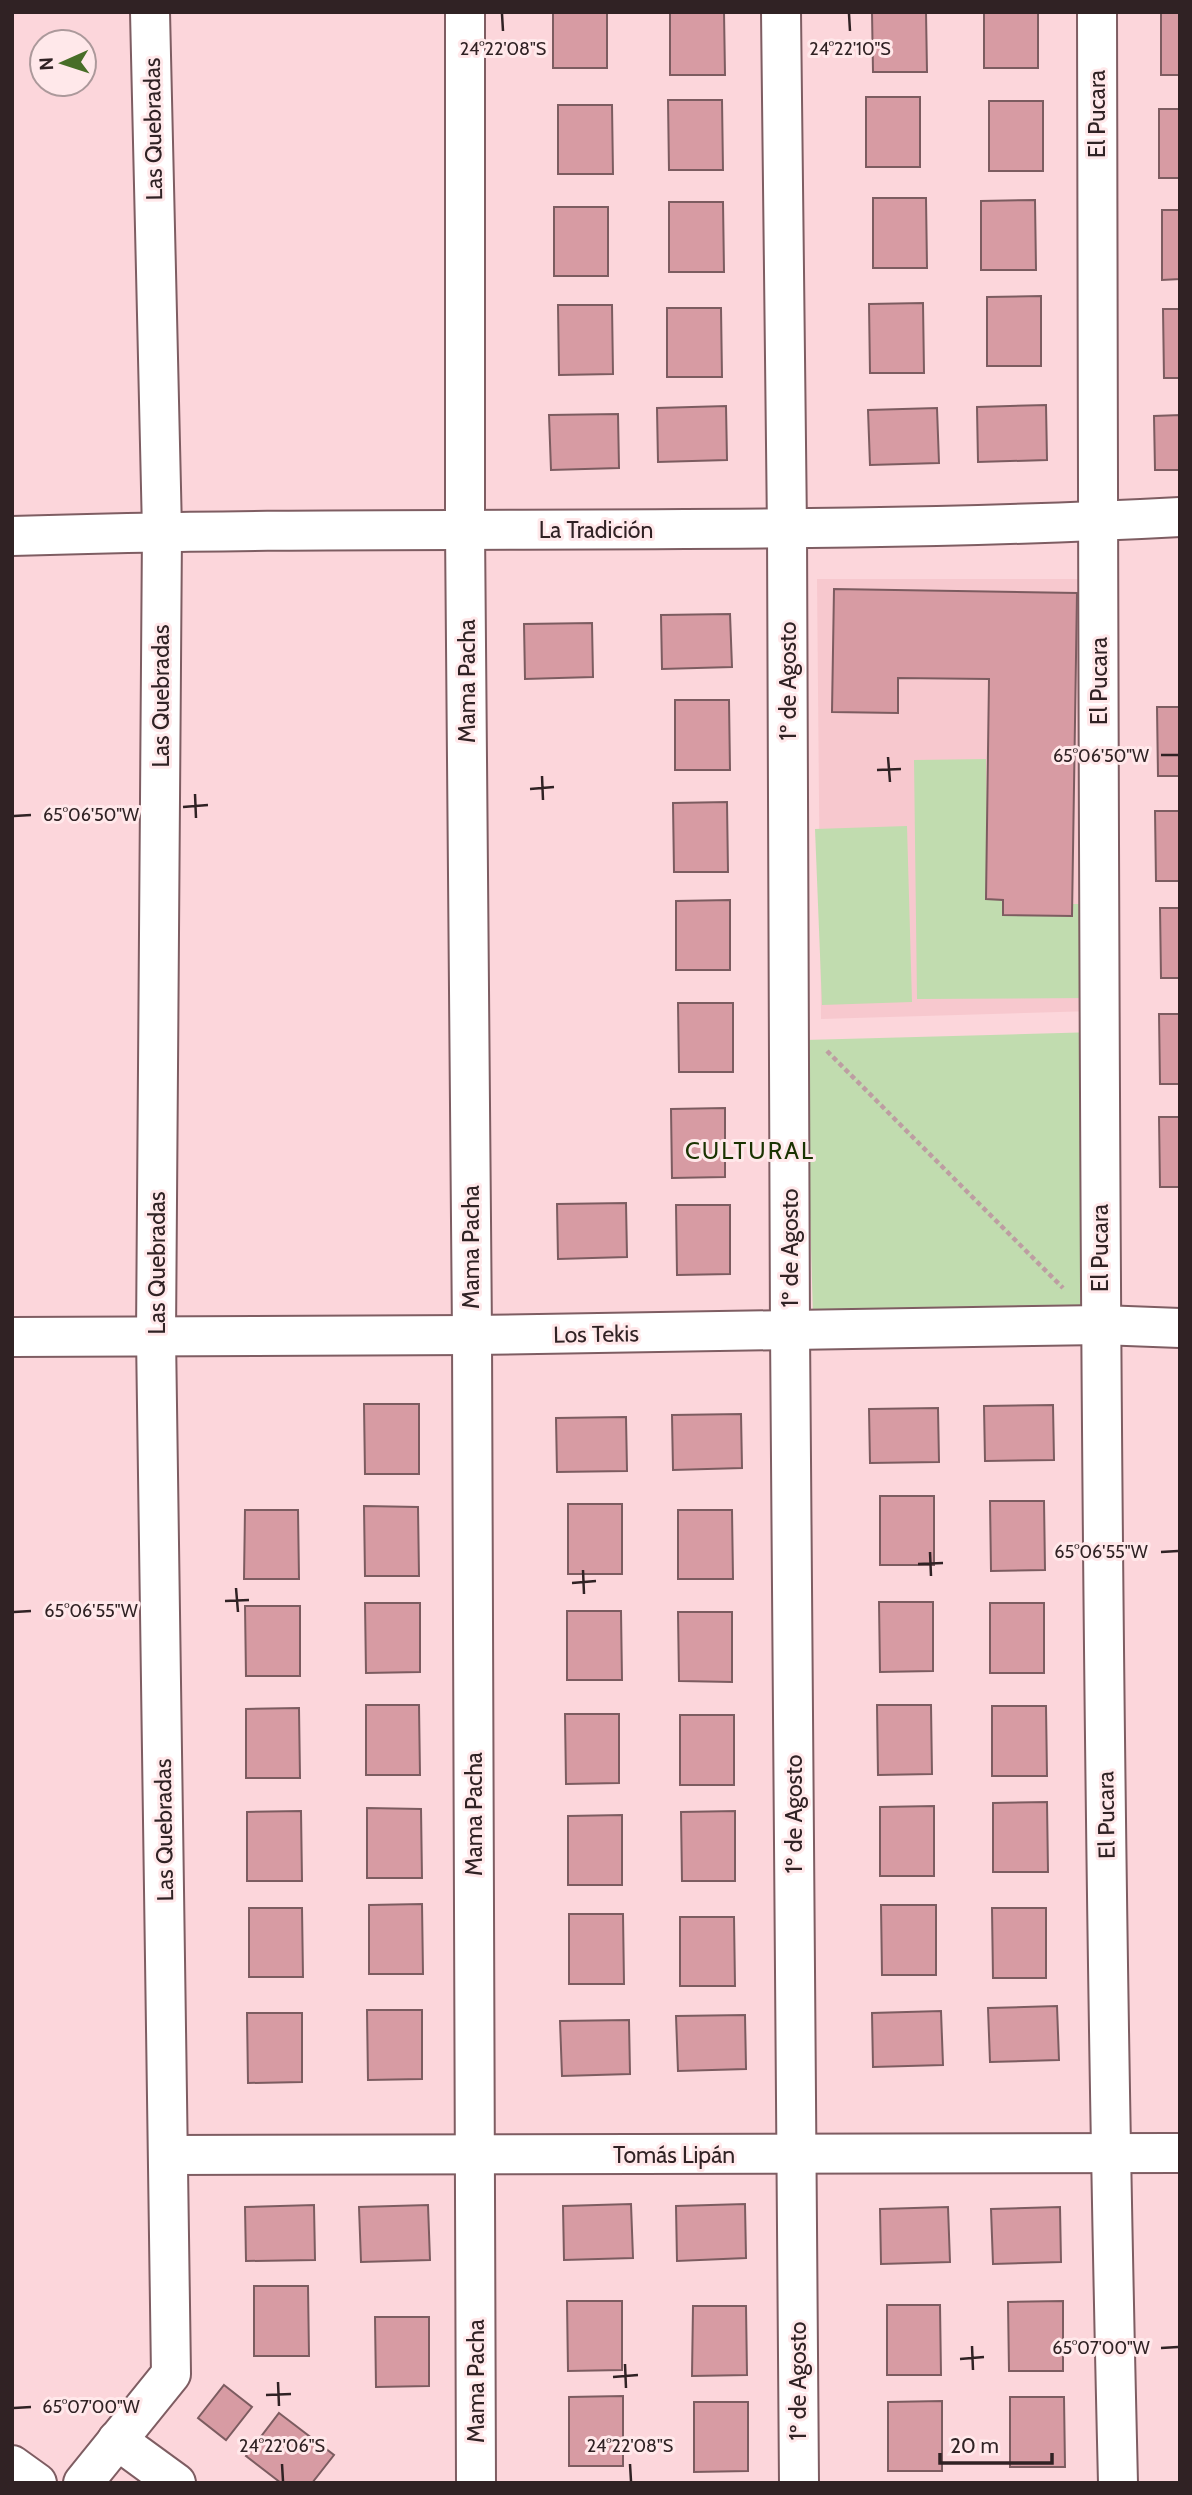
<svg xmlns="http://www.w3.org/2000/svg" width="1192" height="2495" font-family="Cabin,sans-serif">
  <style>
    .built { fill: #f7c8ce }
    .green { fill: #c1dcaf }
    .building { fill: #d79ba3; stroke: #7c5c60; stroke-width: 2 }
    .lines { fill: none; stroke-linecap: round; stroke-linejoin: round }
    .minor-casing { stroke: #7e5d62; stroke-width: 42 }
    .path { stroke: #bd9ea2; stroke-width: 4.5; stroke-dasharray: 5 3.5; stroke-linecap: butt }
    .minor { stroke: #fff; stroke-width: 38 }
    .ticks { fill: none; stroke: #302224; stroke-width: 2.5 }
    .labels { text-anchor: middle; dominant-baseline: central; stroke-width: 6; stroke-linejoin: round; paint-order: stroke }
    .street-label { font-size: 23px; fill: #302224; stroke: #ffe8ea }
    .neighbourhood-label { font-size: 24px; letter-spacing: 2px; fill: #1a3301; stroke: #ffe8ea }
    .ticks-label { font-size: 18px; text-anchor: middle; fill: #302224; stroke: #ffe8ea; stroke-width: 6; stroke-linejoin: round; paint-order: stroke }
  </style>
  <rect width="100%" height="100%" fill="#fcd6db"/>
  <path class="built" d="M817,579h268l8,432 -272,8z"/>
  <g class="green">
    <path d="M986,759l2,132h13l1,13h86v94l-171,1 -3,-239z"/>
    <path d="M907,826l5,176 -90,3 -7,-176z"/>
    <path d="M1097,1032l8,275 -292,9 -8,-276z"/>
  </g>
  <g class="building">
    <rect x="553" y="12" width="54" height="56"/>
    <path d="M670,12h54l1,63h-55z"/>
    <path d="M872,12h54l1,60h-54z"/>
    <rect x="984" y="12" width="54" height="56"/>
    <rect x="1161" y="12" width="19" height="63"/>
    <rect x="866" y="97" width="54" height="70"/>
    <path d="M668,100h54l1,70h-54z"/>
    <rect x="989" y="101" width="54" height="70"/>
    <path d="M558,105h54l1,69h-55z"/>
    <rect x="1159" y="109" width="21" height="69"/>
    <path d="M873,198h53l1,70h-54z"/>
    <path d="M1035,200l1,70h-55v-69z"/>
    <path d="M669,202h54l1,70h-55z"/>
    <rect x="554" y="207" width="54" height="69"/>
    <path d="M1162,210h18v69l-18,1z"/>
    <path d="M1041,296v70h-54v-69z"/>
    <path d="M923,303l1,70h-54l-1,-69z"/>
    <path d="M558,305h54l1,69 -54,1z"/>
    <path d="M667,308h54l1,69h-55z"/>
    <path d="M1163,309h17v69h-16z"/>
    <path d="M1046,405l1,55 -69,2 -1,-55z"/>
    <path d="M726,406l1,54 -69,2 -1,-54z"/>
    <path d="M937,408l2,55 -69,2 -2,-55z"/>
    <path d="M618,414l1,54 -68,2 -2,-55z"/>
    <path d="M1180,415v55h-25l-1,-54z"/>
    <path d="M834,589l243,4 -5,323 -69,-1v-15l-17,-1 3,-220 -91,-1v35l-66,-1z"/>
    <path d="M730,614l2,53 -70,2 -1,-54z"/>
    <path d="M592,623l1,54 -68,2 -1,-55z"/>
    <path d="M675,700h54l1,70h-55z"/>
    <path d="M1157,707h23v69h-22z"/>
    <path d="M727,802l1,70h-54l-1,-69z"/>
    <path d="M1155,811h25v70h-24z"/>
    <path d="M730,900v70h-54v-69z"/>
    <path d="M1160,908h20v70h-19z"/>
    <path d="M678,1003h55v69h-54z"/>
    <path d="M1159,1014h21v70h-20z"/>
    <path d="M725,1108v69l-53,1 -1,-69z"/>
    <path d="M1159,1117h21v70h-20z"/>
    <path d="M626,1203l1,54 -69,2 -1,-55z"/>
    <path d="M676,1205h54v69l-53,1z"/>
    <path d="M364,1404h55v70h-54z"/>
    <path d="M1053,1405l1,55 -69,1 -1,-55z"/>
    <path d="M938,1408l1,54 -69,1 -1,-54z"/>
    <path d="M741,1414l1,54 -69,2 -1,-55z"/>
    <path d="M626,1417l1,54 -70,1 -1,-54z"/>
    <rect x="880" y="1496" width="54" height="69"/>
    <path d="M990,1501h54l1,69 -54,1z"/>
    <rect x="568" y="1504" width="54" height="70"/>
    <path d="M364,1506l54,1 1,69h-54z"/>
    <path d="M245,1510h53l1,69h-55z"/>
    <path d="M678,1510h54l1,69h-55z"/>
    <path d="M879,1602h54v69l-53,1z"/>
    <path d="M365,1603h55v69l-54,1z"/>
    <rect x="990" y="1603" width="54" height="70"/>
    <path d="M245,1606h55v70h-54z"/>
    <path d="M567,1611h54l1,69h-55z"/>
    <path d="M678,1612h54v70l-53,-1z"/>
    <path d="M366,1705h53l1,70h-54z"/>
    <path d="M877,1705h54l1,69 -54,1z"/>
    <path d="M992,1706h54l1,70h-55z"/>
    <path d="M299,1708l1,70h-54v-69z"/>
    <path d="M565,1714h54v69l-53,1z"/>
    <rect x="680" y="1715" width="54" height="70"/>
    <path d="M1047,1802l1,70h-55v-69z"/>
    <path d="M934,1806v70h-54v-69z"/>
    <path d="M367,1808l54,1 1,69h-55z"/>
    <path d="M301,1811l1,70h-55v-69z"/>
    <path d="M735,1811v70h-53l-1,-69z"/>
    <path d="M622,1815v70h-54v-69z"/>
    <path d="M422,1904l1,70h-54v-69z"/>
    <path d="M881,1905h55v70h-54z"/>
    <path d="M249,1908h53l1,69h-54z"/>
    <path d="M992,1908h54v70h-53z"/>
    <path d="M569,1914h54l1,70h-55z"/>
    <path d="M680,1917h54l1,69h-55z"/>
    <path d="M1057,2006l2,54 -69,2 -2,-54z"/>
    <path d="M367,2010h55v69l-54,1z"/>
    <path d="M941,2011l2,54 -70,2 -1,-54z"/>
    <path d="M247,2013h55v69l-54,1z"/>
    <path d="M745,2015l1,54 -68,2 -2,-55z"/>
    <path d="M629,2020l1,54 -68,2 -2,-55z"/>
    <path d="M631,2204l2,54 -69,2 -1,-54z"/>
    <path d="M745,2204l1,54 -69,3 -1,-55z"/>
    <path d="M314,2205l1,55 -69,1 -1,-54z"/>
    <path d="M428,2205l2,55 -69,2 -2,-55z"/>
    <path d="M948,2207l2,55 -69,2 -1,-55z"/>
    <path d="M1060,2207l1,55 -68,2 -2,-55z"/>
    <path d="M254,2286h54l1,70h-55z"/>
    <path d="M567,2301h55v69l-54,1z"/>
    <path d="M1063,2301v70h-54l-1,-69z"/>
    <path d="M887,2305h53l1,70h-54z"/>
    <path d="M693,2306h53l1,69 -55,1z"/>
    <path d="M375,2317h54v69l-53,1z"/>
    <path d="M224,2385l28,22 -26,33 -28,-22z"/>
    <path d="M623,2396v70h-54v-69z"/>
    <path d="M1010,2397h54l1,70h-55z"/>
    <path d="M942,2401v70h-54v-69z"/>
    <path d="M694,2402h54v69l-54,1z"/>
    <path d="M279,2413l55,42 -22,28h-31l-35,-27z"/>
  </g>
  <g class="lines">
    <defs>
      <g id="minor">
        <path d="M465,12v517l7,806 4,1148"/>
        <path d="M781,12l6,518 3,801 9,1152"/>
        <path d="M1097,12c2,824 1,1647 21,2471"/>
        <path d="M12,536c389,-13 779,2 1168,-19"/>
        <path d="M12,1337l460,-2 629,-10 79,3"/>
        <path d="M169,2155l1011,-2"/>
        <path d="M117,2440l59,43"/>
        <path d="M12,2465l25,18"/>
        <path d="M83,2483l88,-109 -15,-1038 6,-805 -12,-519"/>
      </g>
    </defs>
    <use href="#minor" class="minor-casing"/>
    <path class="path" d="M827,1051l236,237"/>
    <use href="#minor" class="minor"/>
  </g>
  <path class="ticks" d="M502,14l1,17M849,14l1,17M1161,755h17M888,757l2,25M877,770l24,-1M542,776l1,24M530,789l24,-2M195,794l1,24M183,807l25,-2M14,816l17,-1M930,1552l1,24M1161,1552l17,-1M918,1564l25,-1M583,1570l1,24M572,1583l24,-2M236,1588l2,24M225,1601l24,-1M14,1612l17,-1M972,2346l1,24M1161,2348l17,-1M960,2359l24,-2M625,2364l1,24M613,2377l25,-2M278,2382l1,24M266,2395l25,-1M14,2408l17,-1M282,2464l1,17M630,2464l1,17"/>
  <g class="labels">
    <g class="street-label">
      <text transform="translate(1097 114) rotate(-90)">El Pucara</text>
      <text transform="translate(153 129) rotate(-91)">Las Quebradas</text>
      <text x="596" y="530">La Tradición</text>
      <text transform="translate(467 681) rotate(-90)">Mama Pacha</text>
      <text transform="translate(788 681) rotate(-90)">1º de Agosto</text>
      <text transform="translate(1099 681) rotate(-90)">El Pucara</text>
      <text transform="translate(161 696) rotate(-90)">Las Quebradas</text>
      <text transform="translate(471 1247) rotate(-90)">Mama Pacha</text>
      <text transform="translate(790 1248) rotate(-90)">1º de Agosto</text>
      <text transform="translate(1100 1248) rotate(-90)">El Pucara</text>
      <text transform="translate(157 1263) rotate(-90)">Las Quebradas</text>
      <text transform="translate(596 1334) rotate(-1)">Los Tekis</text>
      <text transform="translate(474 1814) rotate(-90)">Mama Pacha</text>
      <text transform="translate(794 1814) rotate(-90)">1º de Agosto</text>
      <text transform="translate(1106 1815) rotate(-91)">El Pucara</text>
      <text transform="translate(164 1830) rotate(-91)">Las Quebradas</text>
      <text x="674" y="2155">Tomás Lipán</text>
      <text transform="translate(476 2381) rotate(-90)">Mama Pacha</text>
      <text transform="translate(798 2381) rotate(-90)">1º de Agosto</text>
    </g>
    <g class="neighbourhood-label">
      <text x="750" y="1150">CULTURAL</text>
    </g>
  </g>
  <g class="ticks-label">
    <text x="503" y="55">24°22'08"S</text>
    <text x="850" y="55">24°22'10"S</text>
    <text x="1101" y="762">65°06'50"W</text>
    <text x="91" y="821">65°06'50"W</text>
    <text x="1101" y="1558">65°06'55"W</text>
    <text x="91" y="1617">65°06'55"W</text>
    <text x="1101" y="2354">65°07'00"W</text>
    <text x="91" y="2413">65°07'00"W</text>
    <text x="282" y="2452">24°22'06"S</text>
    <text x="630" y="2452">24°22'08"S</text>
  </g>
  <rect width="1192" height="2495" fill="none" stroke="#302224" stroke-width="28"/>
  <g transform="translate(63 63) rotate(267)"><circle r="33" fill="#ffe8ea" stroke="#ac999b" stroke-width="2"/>
  <path d="M0-5L12 26L0 18L-12 26Z" fill="#486e28"/>
  <text y="-10" font-size="19" font-weight="bold" text-anchor="middle" fill="#302224">N</text>
  </g>
  <path d="M940 2453v10h112v-10" fill="none" stroke="#302224" stroke-width="3.5"/>
  <text x="950" y="2453" font-size="21" fill="#302224" stroke="#ffe8ea" stroke-width="5" paint-order="stroke">20 m</text>
</svg>
